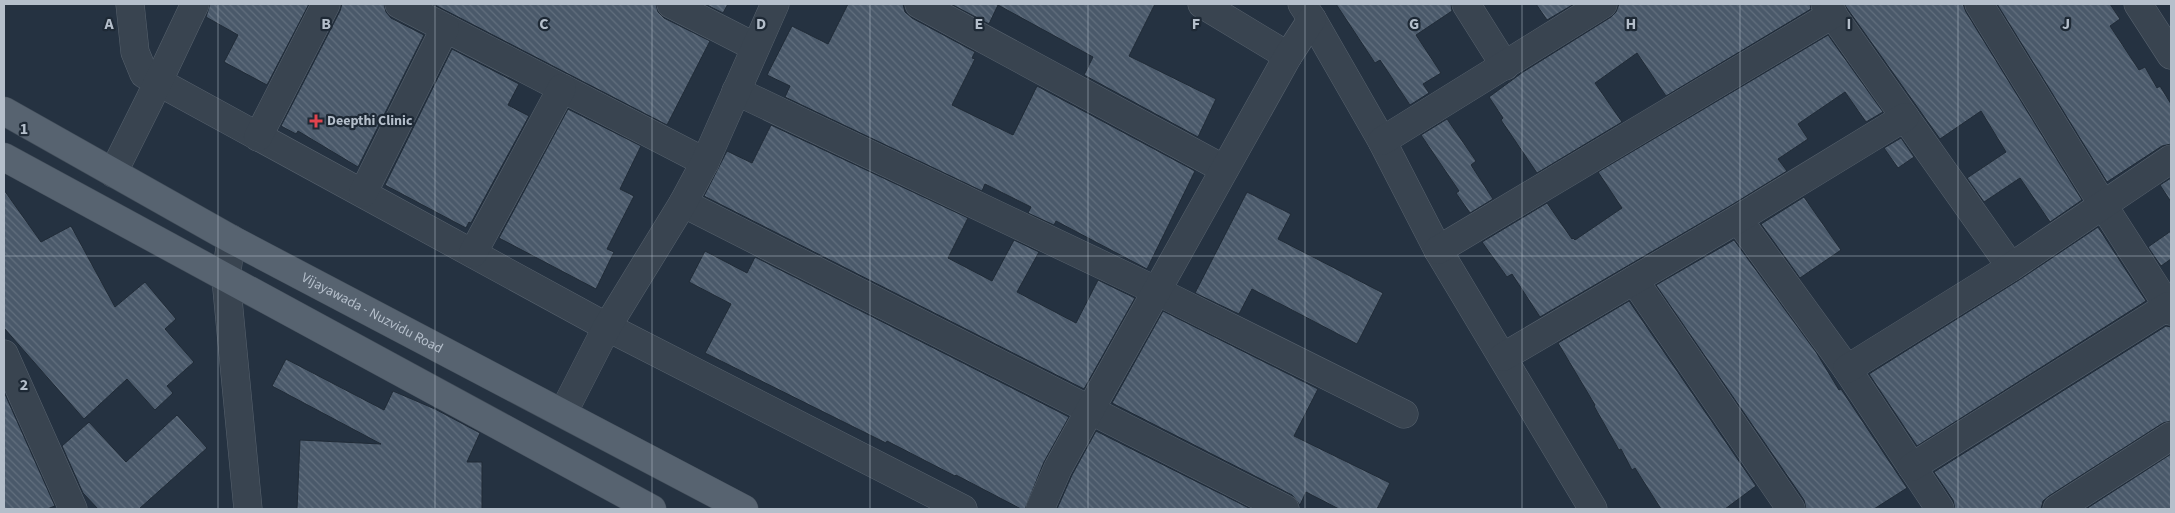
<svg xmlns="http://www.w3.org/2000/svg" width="2175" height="513" font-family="'Source Sans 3',sans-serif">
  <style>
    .building { fill: url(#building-back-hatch); stroke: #202b37 }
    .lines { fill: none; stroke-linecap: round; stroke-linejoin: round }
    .minor-casing { stroke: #57626e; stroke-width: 29 }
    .major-casing { stroke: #424d59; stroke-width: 29 }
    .minor { stroke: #394450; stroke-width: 28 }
    .major { stroke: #576370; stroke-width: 28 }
    .grid { fill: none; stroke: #b5bfcb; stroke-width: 1; stroke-opacity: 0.55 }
    .health-dot { fill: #e0444e; stroke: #1e2935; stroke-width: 2 }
    .labels { text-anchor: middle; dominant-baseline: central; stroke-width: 4.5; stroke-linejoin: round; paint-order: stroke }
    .poi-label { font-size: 14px; font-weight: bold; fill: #b5bfcb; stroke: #1e2935; text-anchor: start }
    .street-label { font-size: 14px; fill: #b5bfcb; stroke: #1e2935 }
    .grid-label { font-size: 16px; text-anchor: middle; font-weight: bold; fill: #b5bfcb; stroke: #1e2935; stroke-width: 4.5; stroke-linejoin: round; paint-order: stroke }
  </style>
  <defs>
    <pattern id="building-back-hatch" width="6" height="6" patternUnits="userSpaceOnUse" patternTransform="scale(1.25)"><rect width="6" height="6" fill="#4a596a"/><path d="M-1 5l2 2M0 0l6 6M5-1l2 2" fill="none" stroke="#626f7e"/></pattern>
  </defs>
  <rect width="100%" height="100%" fill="#253241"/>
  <g class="building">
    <path d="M210,4h99l-42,81 -43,-23 14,-27 -32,-18z"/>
    <path d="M342,4h42l2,8 5,6 33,17 -66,132 -60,-36 -2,3 -15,-8 59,-115z"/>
    <path d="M433,4h223l2,8 6,6 46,23 -43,84z"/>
    <path d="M705,4h23l-5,9z"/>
    <path d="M848,4h55l2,8 7,6 63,34 -3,6 3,1 -23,46 61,30 24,-49 158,85 -48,98 -91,-48 -2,4 -26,-12 3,-6 -46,-23 -3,7 -197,-94 5,-11 -23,-11 25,-49 36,18z"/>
    <path d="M951,4h204l-26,52 87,43 -18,38 -114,-62 9,-18 -95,-52 -9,19z"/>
    <path d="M1336,4h115l1,7 -36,24 25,38 -18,11 6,9 -19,12 -30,-45 -5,3z"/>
    <path d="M1536,4h38l-27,16z"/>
    <path d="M1619,4h191l1,5 -145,87 -29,-43 -42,30 27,39 -85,51 -36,-53 2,-2 -14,-21 34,-25 88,-55 5,-5z"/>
    <path d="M1844,4h119l3,8 116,188 -32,22 -30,-44 -36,24 -17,-24 39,-26 -25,-41 -41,28z"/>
    <path d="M1997,4h113l10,15 -10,7 29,44 6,-3 12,21 3,-2 11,18v40l-9,2 -55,36z"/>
    <path d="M1828,35l55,77 -17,10 -21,-30 -47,32 10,15 -30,20 9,12 -57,35 -190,111 -28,-43 -5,3 -25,-35 65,-39 25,36 1,-1 2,2 47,-32 -24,-36z"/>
    <path d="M452,49l67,35 -11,21 21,11 -58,107 -2,-1 -3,6 -81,-43z"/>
    <path d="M568,109l73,37 -21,43 14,7 -27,53 7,3 -18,37 -97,-51z"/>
    <path d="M1447,119l29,42 -5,4 22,34 -23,14 -14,-20 3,-2 -38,-56z"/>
    <path d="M771,125l197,93 -20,40 44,23 22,-41 25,12 -22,40 59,31 22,-43 37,18 -51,91 -380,-193 23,-45 25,12z"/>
    <path d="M1901,138l13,19 -16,11 -14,-20z"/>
    <path d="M2171,178v24l-11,-17z"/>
    <path d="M4,190l37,52 30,-16 44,81 30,-25 31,37 -11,10 29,33 -27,24 6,7 -18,17 -28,-31 -43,40 -80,-91z"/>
    <path d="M1247,192l44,22 -13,25 105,54 -26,51 -105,-55 -13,25 -44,-21z"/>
    <path d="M1804,197l37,53 -41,28 -39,-54z"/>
    <path d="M2098,227l48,74 -229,145 -48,-72 150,-94z"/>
    <path d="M2171,231v28l-10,7 -13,-19z"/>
    <path d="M1734,240l82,112 23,38 2,-1 66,99 -33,21h-68l-2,-9 -148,-215z"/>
    <path d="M705,251l42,22 8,-16 314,160 -25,45 -19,47h-4l-65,-34 -1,1 -68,-35 -1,2 -181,-90 26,-49 -42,-22z"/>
    <path d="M1629,301l127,185 -31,23h-64l-26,-41 -3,2 -11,-21 -2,1 -25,-44 1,-1 -37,-62z"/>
    <path d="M1163,311l155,78 -24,47 96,47 -13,26h-38l-33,-17 -6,13 -8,-10 -180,-92z"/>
    <path d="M2166,326l5,1v94l-8,2 -114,73 -6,5 -2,8h-86l-2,-9 -19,-28z"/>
    <path d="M286,359l98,51 9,-19 42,18 45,24 -13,29h15v47h-185l3,-69 81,4 -109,-58z"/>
    <path d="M4,392l51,114 -8,3h-43z"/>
    <path d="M177,415l30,33 -68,61h-41l-15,-16 -21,-47 27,-24 37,40z"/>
    <path d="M1096,431l155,78h-194l15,-34z"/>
    <path d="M2171,454v55h-85z"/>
  </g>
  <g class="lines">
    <defs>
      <g id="minor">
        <path d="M130,4l5,48 9,22 463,253 356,182"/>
        <path d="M399,4l306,158"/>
        <path d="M671,4l84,43"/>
        <path d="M919,4l305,165"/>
        <path d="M1202,4l86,52"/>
        <path d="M1302,4l10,15 70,122 56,109 155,259"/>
        <path d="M1466,4l39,62"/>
        <path d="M1825,4l186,263"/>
        <path d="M1979,4l124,201 68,106"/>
        <path d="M2138,4l33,51"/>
        <path d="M736,91l421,200 247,123"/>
        <path d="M258,137l68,-133"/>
        <path d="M1382,141l221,-137"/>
        <path d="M113,173l37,-74 45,-95"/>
        <path d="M363,193l82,-165"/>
        <path d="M683,203l602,306"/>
        <path d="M1738,219l109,150 93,140"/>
        <path d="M231,239l-5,40 22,230"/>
        <path d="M1438,250l395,-236"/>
        <path d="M473,253l89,-165"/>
        <path d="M1634,280l157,229"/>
        <path d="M4,354l69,155"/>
        <path d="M1503,357l235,-138 167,-102"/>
        <path d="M1847,369l164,-102 160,-108"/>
        <path d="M563,413l44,-86 76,-124 22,-41 70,-158"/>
        <path d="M1912,467l256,-161"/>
        <path d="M1040,509l18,-41 32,-58 198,-354 24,-37"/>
        <path d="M2057,509l114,-73"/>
      </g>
      <g id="major">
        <path id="s1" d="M4,111l227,128 513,270"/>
        <path d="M4,157l648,352"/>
      </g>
    </defs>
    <use href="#minor" class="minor-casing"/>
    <use href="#major" class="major-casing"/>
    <use href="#minor" class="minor"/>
    <use href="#major" class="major"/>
  </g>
  <path class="grid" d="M218,4v505M435,4v505M652,4v505M870,4v505M1088,4v505M1305,4v505M1522,4v505M1740,4v505M1958,4v505M4,256h2167"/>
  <path class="health-dot" d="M313.5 113.5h5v5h5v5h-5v5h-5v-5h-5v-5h5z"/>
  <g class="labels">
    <g class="poi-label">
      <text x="327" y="121">Deepthi Clinic</text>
    </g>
    <g class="street-label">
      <text stroke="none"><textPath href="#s1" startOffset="420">Vijayawada - Nuzvidu Road</textPath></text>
    </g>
  </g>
  <g class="grid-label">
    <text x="109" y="29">A</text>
    <text x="326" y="29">B</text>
    <text x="544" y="29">C</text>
    <text x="761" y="29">D</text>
    <text x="979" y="29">E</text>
    <text x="1196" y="29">F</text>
    <text x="1414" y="29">G</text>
    <text x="1631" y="29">H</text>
    <text x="1849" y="29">I</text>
    <text x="2066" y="29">J</text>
    <text x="24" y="134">1</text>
    <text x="24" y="390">2</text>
  </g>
  <rect width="2175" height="513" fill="none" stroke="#b5bfcb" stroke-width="10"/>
</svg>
